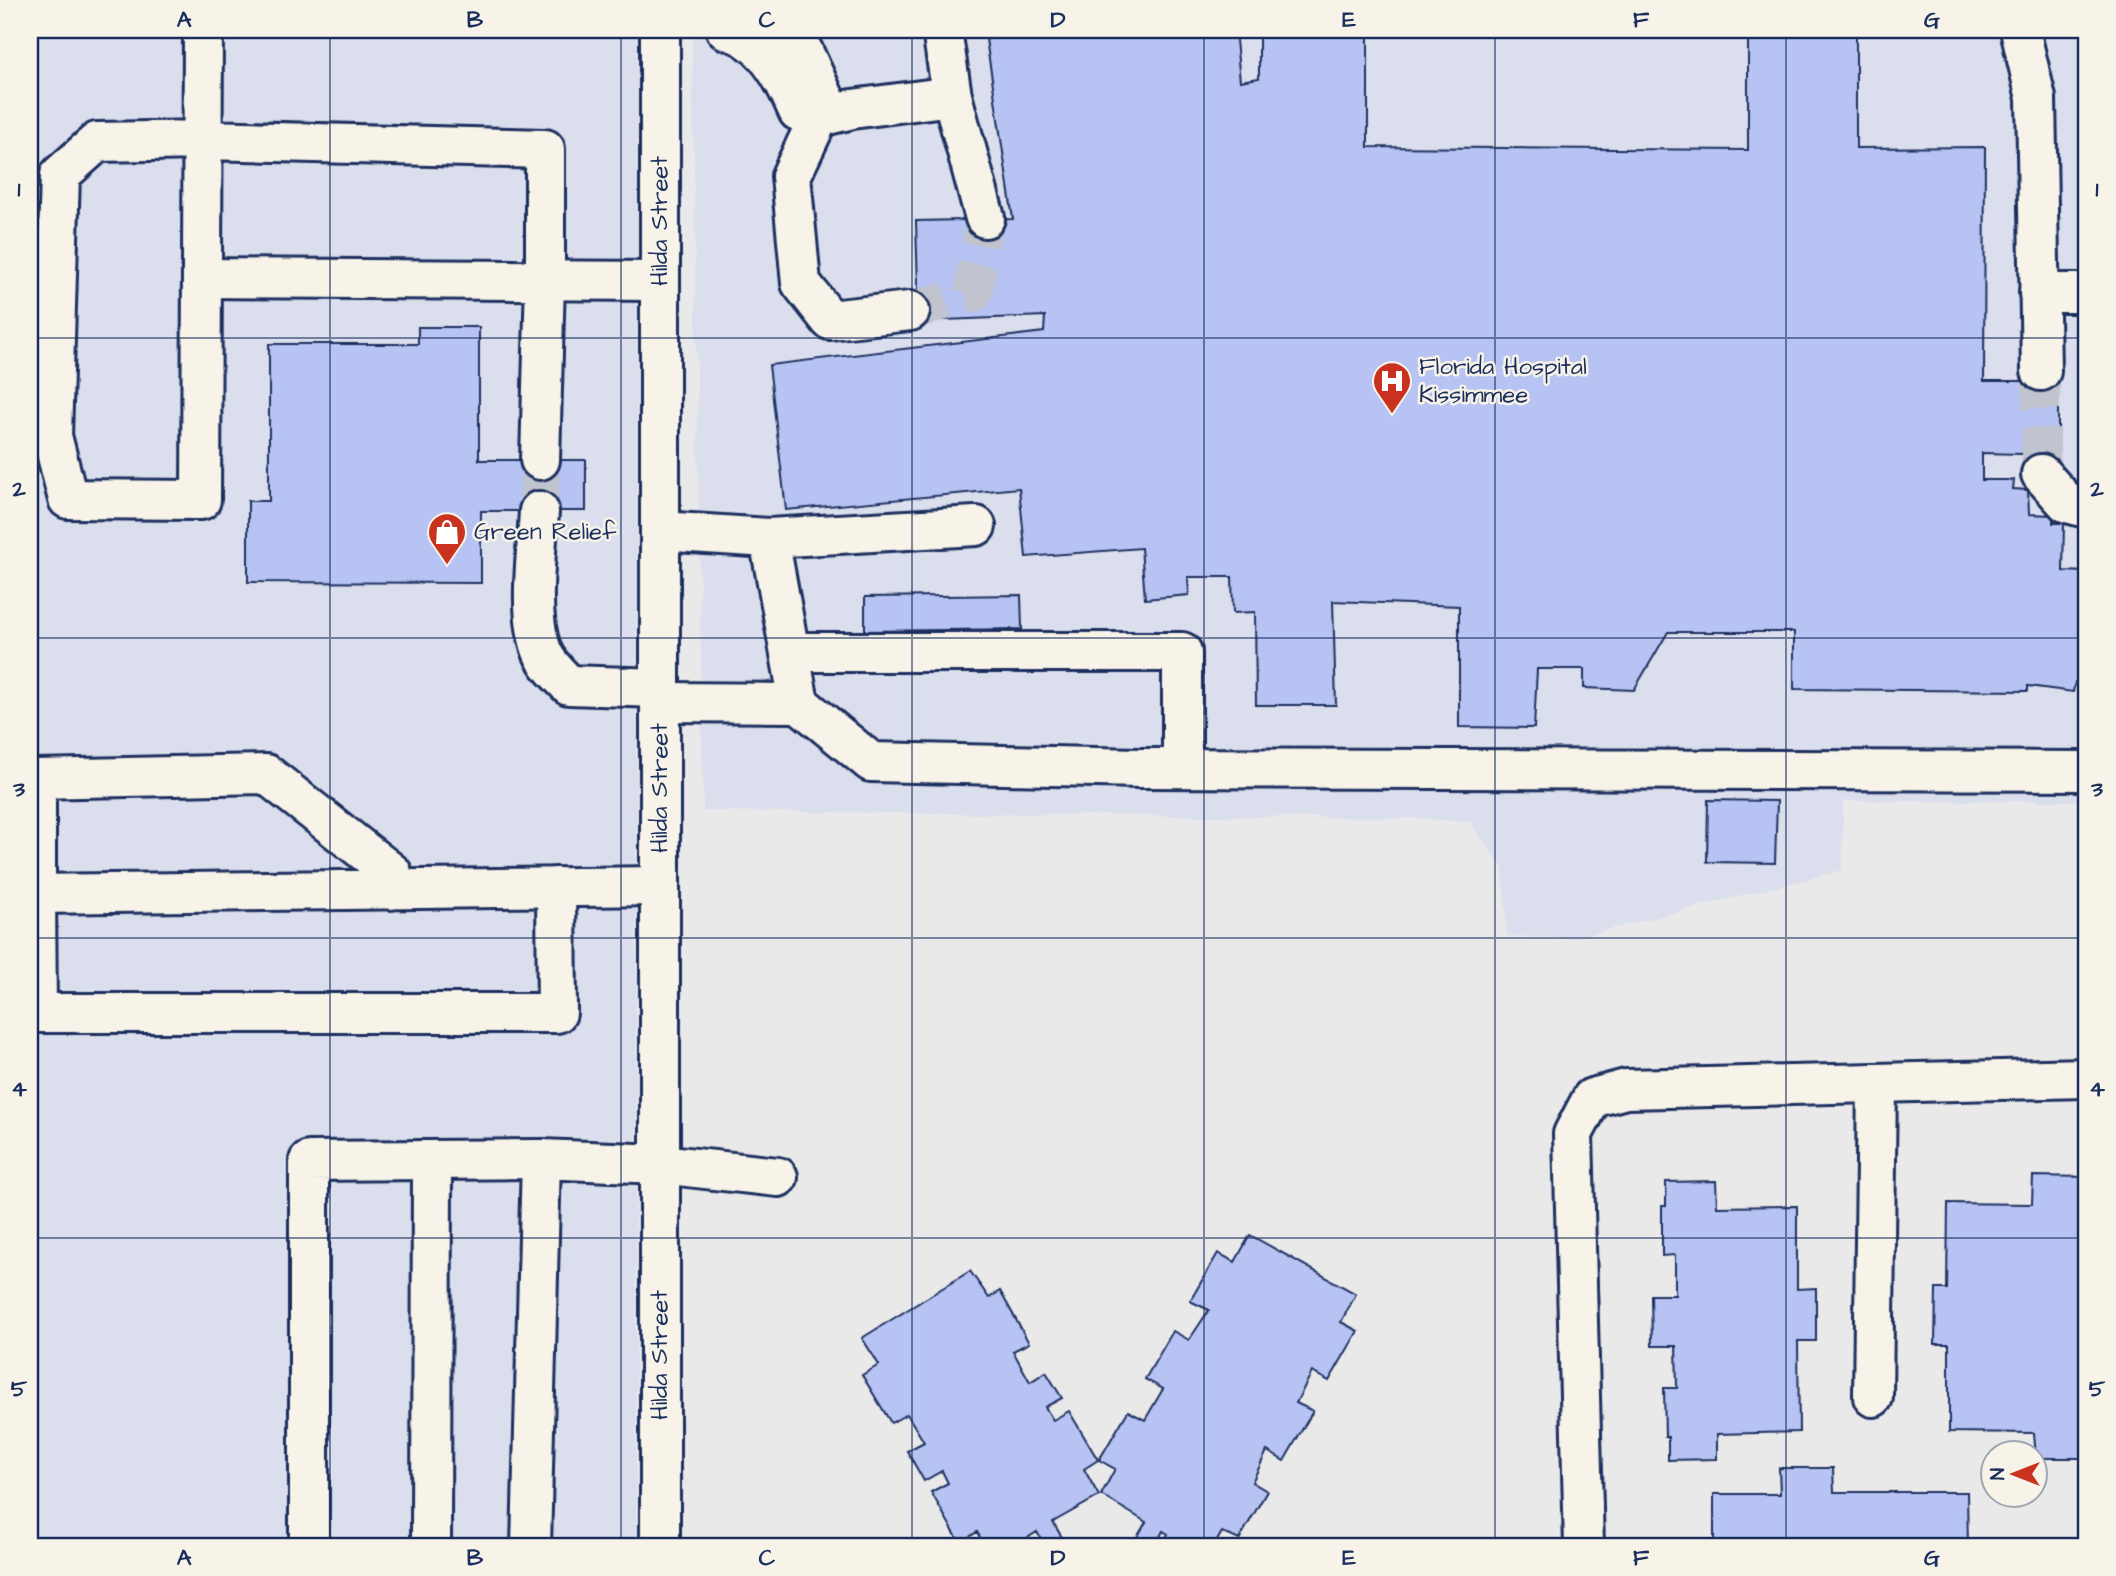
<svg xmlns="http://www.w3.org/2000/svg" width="2116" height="1576" font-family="'Architects Daughter',sans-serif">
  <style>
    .built { fill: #dadeed }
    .building { fill: #b6c3f3; stroke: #1b2f5e; stroke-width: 2 }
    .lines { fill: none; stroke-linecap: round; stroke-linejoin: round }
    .minor-tunnel { stroke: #c1c4ce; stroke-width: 38; stroke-dasharray: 38 19; stroke-linecap: butt }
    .minor-casing { stroke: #1b2f5e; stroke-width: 44 }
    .minor { stroke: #f7f3e8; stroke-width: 38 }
    .grid { fill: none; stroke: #1b2f5e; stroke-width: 2; stroke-opacity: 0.55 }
    .labels { text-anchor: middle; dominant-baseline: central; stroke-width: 5; stroke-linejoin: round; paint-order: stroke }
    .street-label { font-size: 24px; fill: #1b2f5e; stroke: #f7f3e8 }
    .poi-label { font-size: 24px; fill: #1b2f5e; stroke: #f7f3e8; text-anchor: start }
    .neatline { fill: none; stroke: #1b2f5e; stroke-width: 2.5 }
    .grid-label { font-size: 23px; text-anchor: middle; font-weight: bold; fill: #1b2f5e }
  </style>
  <rect width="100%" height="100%" fill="#eae9ea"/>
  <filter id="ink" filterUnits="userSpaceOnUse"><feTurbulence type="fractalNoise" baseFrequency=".0143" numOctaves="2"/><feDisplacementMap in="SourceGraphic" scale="14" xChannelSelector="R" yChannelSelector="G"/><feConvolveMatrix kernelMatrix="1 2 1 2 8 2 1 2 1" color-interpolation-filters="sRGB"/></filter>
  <g filter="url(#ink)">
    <g class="built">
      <path d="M692,30h1394v771h-243l-1,69 -267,68 -68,-2 -4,-68 -33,-46 -55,-4 -712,-7z"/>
      <path d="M637,31l-1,1515h-606v-1514z"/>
    </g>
    <g class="building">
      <path d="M1053,30h182l5,51 19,-3v-48h109v117l380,3v-120h108v118l129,-1 -1,234h74v74l-76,-2v27h32l-1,9 15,1 1,24 24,1v8h11l-1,48 23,1v111l-11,-1 -2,10 -45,-6v5l-234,-2v-57h-126l-34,58 -50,-2v-19h-47l-3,59 -75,-1v-121l-126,-5 3,104h-80l-1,-93 -22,1 -1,-36h-44l1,18 -44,4 -4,-51 -115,9 -7,-69 -233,22 -17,-145 275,-33 1,-16 -126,5 -3,-100 97,-2 -27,-180z"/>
      <path d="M418,327h61v133h107v51h-105v72l-233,-1v-81h21v-157h149z"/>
      <path d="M1021,595l1,34 -157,2v-34z"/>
      <path d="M1708,800l69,1 -2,62 -68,-1z"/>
      <path d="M2033,1176l53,1 -2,281h-48l-2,-25 -85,-1v-88h-14l1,-55h11l1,-86 84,1z"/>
      <path d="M1716,1181l1,26 80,-1v83l19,-1v53h-18l1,91 -82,2v25l-49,1v-23h-3l-1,-49h13l-1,-42h-24l-1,-51h24v-40l-13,1v-50h4v-24z"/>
      <path d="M1250,1235l106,59 -15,28 17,9 -29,50 -17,-9 -16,31 17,8 -29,50 -17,-10 -15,31 15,9 -28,49 -17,-8 -8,14h-53l7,-12 -5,-3 -8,15h-23l14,-24 -45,-27 14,-26 -16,-9 29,-49 17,9 18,-31 -18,-10 28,-48 16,9 20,-30 -19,-9 28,-48 17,9z"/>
      <path d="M970,1271l19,27 11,-7 29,52 -16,8 17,31 16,-10 16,26 -17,9 8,13 16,-9 29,49 -14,9 15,27 -46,26 14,24h-22l-8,-14 -16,10 2,4h-38l-8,-14 -17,11 -29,-51 17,-9 -6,-12 -18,10 -17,-30 17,-9 -17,-28 -16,9 -29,-48 17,-10 -17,-27z"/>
      <path d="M1779,1468h54l1,24h133l1,54h-254v-52h66z"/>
    </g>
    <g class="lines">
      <g class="minor-tunnel">
        <path d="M910,311l63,-18 12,-75"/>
        <path d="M2041,371v103"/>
        <path d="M539,511l1,-51"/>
      </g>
      <defs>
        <g id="minor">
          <path d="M203,30c-1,157 -1,313 -2,470l-133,-1 -16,-63 8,-261 37,-33 106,-2 342,9v131l-5,180"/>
          <path d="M726,30c36,7 59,50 72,81l21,6 5,-20 -21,-46 -18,-21"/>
          <path d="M2020,30l16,68 5,273"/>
          <path d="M952,96l33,122"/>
          <path d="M202,278l458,3"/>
          <path d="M2039,293h47"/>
          <path d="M910,311l-80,9 -29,-37 -10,-107 28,-59 33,-8 100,-13 -10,-66"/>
          <path d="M2041,474l26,29 19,5"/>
          <path d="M539,511c-2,42 -12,101 3,140 5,13 17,24 27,34l91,3"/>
          <path d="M660,531l109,7 30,165 72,59 269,6 946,3"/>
          <path d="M769,538l207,-12"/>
          <path d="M791,652h391v116"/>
          <path d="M660,702l139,1"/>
          <path d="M391,890l1,-17 -126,-99 -230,5v115l624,-8"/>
          <path d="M36,894l1,119h520l-1,-126"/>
          <path d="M1873,1397l4,-314"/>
          <path d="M309,1546v-385l232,-2"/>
          <path d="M431,1546l1,-386"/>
          <path d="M531,1546l10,-387 119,5 118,13"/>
          <path d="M660,1546v-1516"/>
          <path d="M1584,1546l-11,-412 19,-36 34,-9 460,-11"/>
        </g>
      </defs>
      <use href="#minor" class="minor-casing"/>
      <use href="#minor" class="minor"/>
    </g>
  </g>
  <path class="grid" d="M330,30v1516M621,30v1516M912,30v1516M1204,30v1516M1495,30v1516M1786,30v1516M30,338h2056M30,638h2056M30,938h2056M30,1238h2056"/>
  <defs>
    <symbol id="hospital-pin" viewBox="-11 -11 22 30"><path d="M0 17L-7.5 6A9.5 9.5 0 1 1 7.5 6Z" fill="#c8321e" stroke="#f7f3e8"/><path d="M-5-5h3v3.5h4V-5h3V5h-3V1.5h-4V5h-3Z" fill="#fff"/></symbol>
    <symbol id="shop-pin" viewBox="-11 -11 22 30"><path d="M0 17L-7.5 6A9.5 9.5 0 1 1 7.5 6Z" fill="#c8321e" stroke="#f7f3e8"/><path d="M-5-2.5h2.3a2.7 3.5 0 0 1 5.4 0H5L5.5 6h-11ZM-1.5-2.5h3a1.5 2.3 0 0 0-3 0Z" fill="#fff"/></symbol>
  </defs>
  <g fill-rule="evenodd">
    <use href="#hospital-pin" x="1370" y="359" width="44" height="60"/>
    <use href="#shop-pin" x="425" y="510" width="44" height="60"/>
  </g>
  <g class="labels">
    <g class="street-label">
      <text transform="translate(660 221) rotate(-90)">Hilda Street</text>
      <text transform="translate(660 788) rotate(-90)">Hilda Street</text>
      <text transform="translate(660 1355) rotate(-90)">Hilda Street</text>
    </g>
    <g class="poi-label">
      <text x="1419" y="367">Florida Hospital<tspan x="1419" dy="28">Kissimmee</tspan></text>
      <text x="474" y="532">Green Relief</text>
    </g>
  </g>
  <rect width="2116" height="1576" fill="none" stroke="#f7f3e8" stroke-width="77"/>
  <g transform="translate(2014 1474) rotate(270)"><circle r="33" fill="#f7f3e8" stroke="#9fa5b1" stroke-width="2"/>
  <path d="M0-5L12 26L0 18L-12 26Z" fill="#c8321e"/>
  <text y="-10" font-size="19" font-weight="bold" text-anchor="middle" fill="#1b2f5e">N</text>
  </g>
  <rect x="38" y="38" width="2040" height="1500" class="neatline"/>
  <g class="grid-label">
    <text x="184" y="27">A</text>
    <text x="475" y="27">B</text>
    <text x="767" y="27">C</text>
    <text x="1058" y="27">D</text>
    <text x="1349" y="27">E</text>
    <text x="1641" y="27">F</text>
    <text x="1932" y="27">G</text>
    <text x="19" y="196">1</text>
    <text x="2097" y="196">1</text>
    <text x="19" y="496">2</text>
    <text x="2097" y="496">2</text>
    <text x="19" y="796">3</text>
    <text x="2097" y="796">3</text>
    <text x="19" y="1096">4</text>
    <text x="2097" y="1096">4</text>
    <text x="19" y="1396">5</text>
    <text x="2097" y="1396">5</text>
    <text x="184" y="1565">A</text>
    <text x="475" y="1565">B</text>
    <text x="767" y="1565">C</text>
    <text x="1058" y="1565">D</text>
    <text x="1349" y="1565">E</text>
    <text x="1641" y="1565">F</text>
    <text x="1932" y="1565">G</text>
  </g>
</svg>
